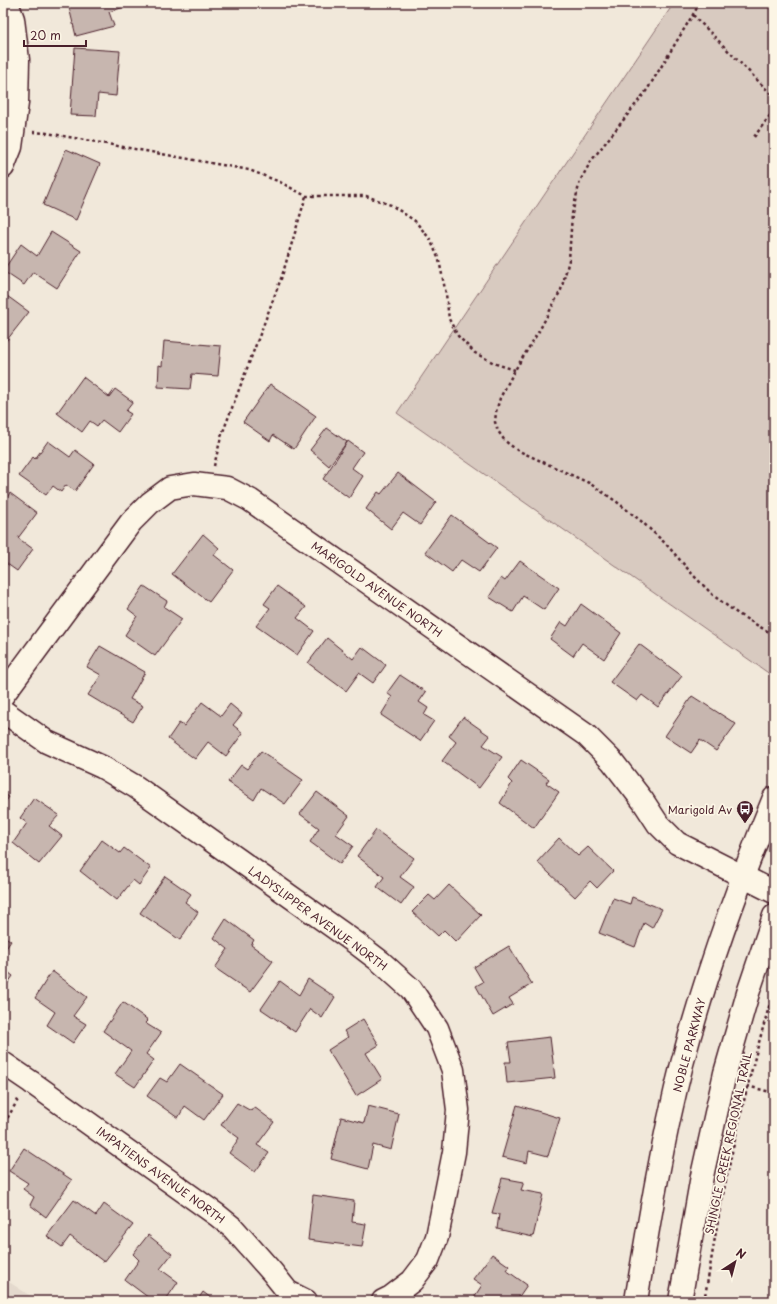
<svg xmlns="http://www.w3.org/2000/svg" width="777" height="1304" font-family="'Playpen Sans',sans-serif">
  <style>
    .built { fill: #e4d9cd }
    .green { fill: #d8cac0; stroke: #917476 }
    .building { fill: #c7b6af; stroke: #4a1f2b }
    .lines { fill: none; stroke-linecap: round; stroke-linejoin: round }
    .minor-casing { stroke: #4a1f2b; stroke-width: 25 }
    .major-casing { stroke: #4a1f2b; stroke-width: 25 }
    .path { stroke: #4a1f2b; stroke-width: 2.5; stroke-dasharray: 3 3; stroke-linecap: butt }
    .minor { stroke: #fcf5e5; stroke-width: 22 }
    .major { stroke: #fcf5e5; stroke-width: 22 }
    .labels { text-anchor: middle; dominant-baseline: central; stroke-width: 3.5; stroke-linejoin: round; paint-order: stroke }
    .street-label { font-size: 11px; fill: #4a1f2b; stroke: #fcf5e5 }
    .poi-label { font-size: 11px; fill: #4a1f2b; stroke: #fcf5e5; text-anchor: end }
  </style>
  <rect width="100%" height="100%" fill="#f1e8da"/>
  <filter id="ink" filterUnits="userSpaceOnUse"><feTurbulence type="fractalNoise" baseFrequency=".025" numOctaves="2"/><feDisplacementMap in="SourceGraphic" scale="8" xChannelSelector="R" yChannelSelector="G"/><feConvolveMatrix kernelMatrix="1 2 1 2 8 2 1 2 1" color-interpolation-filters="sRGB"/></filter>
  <g filter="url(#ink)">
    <path class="built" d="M3,1278l35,23h-35z"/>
    <path class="green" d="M674,3h100v674l-377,-264z"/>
    <g class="building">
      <path d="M68,3h55l1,4 -15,5 5,14 -38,10z"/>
      <path d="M75,48l45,3 -4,45 -18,-2 -2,22 -26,-1z"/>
      <path d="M66,149l34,15 -24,56 -33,-15z"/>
      <path d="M51,232l30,19 -24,37 -24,-16 -9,13 -21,-14 18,-27 16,12z"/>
      <path d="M3,293l26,19 -26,33z"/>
      <path d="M164,341l57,5 -3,30 -26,-2 -2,15 -32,-2 1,-22 3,1z"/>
      <path d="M83,377l26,20 6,-8 18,13 -7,9 5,3 -13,18 -16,-12 -5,6 -7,-5 -8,11 -25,-19z"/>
      <path d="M270,384l46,32 -22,33 -21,-14 -3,6 -27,-19z"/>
      <path d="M327,428l20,14 -18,24 -19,-16z"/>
      <path d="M48,441l22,16 5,-7 19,14 -19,27 -9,-6 -5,7 -8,-6 -7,9 -27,-19 14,-19 2,2z"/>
      <path d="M348,441l15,11 -11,16 11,8 -14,22 -26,-19z"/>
      <path d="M398,473l38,29 -16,23 -17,-12 -12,16 -25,-20 12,-17 3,2z"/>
      <path d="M10,493l27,20 -19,25 15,11 -16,22 -14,-10v-58z"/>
      <path d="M452,515l45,33 -18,24 -18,-12 -9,12 -27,-20z"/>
      <path d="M203,534l16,14 -5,7 19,15 -24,32 -37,-28z"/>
      <path d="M520,561l39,27 -15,22 -21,-14 -10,16 -24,-15 12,-19 4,3z"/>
      <path d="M144,586l23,15 -3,6 18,12 -27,37 -30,-21 12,-19 -9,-7z"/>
      <path d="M277,586l29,21 -9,11 17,13 -17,24 -41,-29 14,-18 -6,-4z"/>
      <path d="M581,604l40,29 -17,26 -22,-16 -9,13 -23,-17 11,-17 6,4z"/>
      <path d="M327,638l26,21 9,-12 24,18 -13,18 -14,-10 -13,18 -38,-28z"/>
      <path d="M639,644l43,32 -24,31 -16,-12 -5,6 -27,-19z"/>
      <path d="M100,646l45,26 -15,27 13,7 -10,16 -45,-27 13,-20 -14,-8z"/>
      <path d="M400,675l26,17 -7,10 9,6 -4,7 10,6 -14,20 -39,-26 11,-18 -5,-4z"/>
      <path d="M692,696l44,28 -20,27 -16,-11 -9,13 -26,-17z"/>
      <path d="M202,702l19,14 9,-12 12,10 -9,11 10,8 -17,23 -18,-14 -13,17 -27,-20 11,-16 5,3z"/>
      <path d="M463,717l27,19 -7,9 19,12 -23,31 -37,-27 14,-19 -7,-6z"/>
      <path d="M261,751l42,29 -18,24 -24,-16 -7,12 -26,-18 13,-17 6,4z"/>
      <path d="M521,760l28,19 -3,4 13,9 -25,36 -34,-25 12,-20 -4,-4z"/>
      <path d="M317,792l32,24 -13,18 17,12 -13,18 -30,-22 9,-14 -19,-14z"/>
      <path d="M3,793l6,4 -6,8z"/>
      <path d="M34,798l25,17 -10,11 13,10 -23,28 -26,-21 14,-20 -7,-5z"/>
      <path d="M376,830l38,28 -14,19 14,10 -13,18 -24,-18 7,-10 -27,-21z"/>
      <path d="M559,838l19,18 10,-9 25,24 -16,17 -7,-7 -15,16 -38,-35z"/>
      <path d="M102,840l18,13 4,-5 27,20 -12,17 -6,-5 -16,20 -37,-29z"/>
      <path d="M165,876l26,18 -6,8 13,10 -18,28 -40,-27z"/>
      <path d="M449,885l32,30 -25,27 -12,-12 -6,6 -26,-24 17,-17 6,5z"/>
      <path d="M632,897l30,12 -10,19 -8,-5 -9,24 -36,-14 14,-35 17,6z"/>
      <path d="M226,919l28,21 -3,5 22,16 -23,31 -35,-24 13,-19 -14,-11z"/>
      <path d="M3,935l8,6 -8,12z"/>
      <path d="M509,946l23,38 -23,14 4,6 -20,12 -17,-30 7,-4 -9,-15z"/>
      <path d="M3,968l10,8 -10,14z"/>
      <path d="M52,971l35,26 -14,19 13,8 -13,19 -26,-18 8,-13 -20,-14z"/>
      <path d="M308,979l27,18 -13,21 -12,-9 -15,23 -34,-23 19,-28 19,14z"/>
      <path d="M123,1002l25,18 -3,3 16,10 -15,21 8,6 -19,27 -20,-13 16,-23 -28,-20z"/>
      <path d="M363,1019l16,26 -13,8 16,26 -26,17 -28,-46 20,-13 -4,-6z"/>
      <path d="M550,1037l5,41 -48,5 -2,-21h6l-3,-20z"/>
      <path d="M180,1064l43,30 -19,26 -19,-14 -7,12 -31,-22 13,-18 7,4z"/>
      <path d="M237,1103l14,8 3,-4 20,15 -17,23 12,8 -14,19 -26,-19 10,-15 -18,-13z"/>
      <path d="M517,1105l43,13 -12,38 -19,-5 -2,12 -25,-6z"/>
      <path d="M368,1106l31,8 -8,36 -18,-5 -5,24 -37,-10 10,-42 23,6z"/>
      <path d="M24,1148l48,32 -26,37 -16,-12 4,-8 -11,-8 5,-6 -19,-12z"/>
      <path d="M502,1178l22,4 -3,8 22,4 -10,43 -36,-8 2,-15 -7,-1z"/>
      <path d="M313,1195l41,6 -2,21 14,2 -4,23 -54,-7z"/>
      <path d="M74,1200l22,16 8,-12 29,21 -29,37 -34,-26 -8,11 -15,-11z"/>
      <path d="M148,1235l24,19 -12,15 18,13 -13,19h-12l-28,-21 14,-20 -6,-6z"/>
      <path d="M492,1254l17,12 -3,4 21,15 -11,16h-39l-4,-2 9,-14 -9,-6z"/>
      <path d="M203,1292l12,9h-18z"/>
    </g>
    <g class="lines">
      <defs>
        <g id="minor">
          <path d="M3,167l8,-20 6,-44 1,-43 -5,-41 -6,-16"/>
          <path d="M3,695l128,-173 19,-19 20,-15 24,-4 16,2 17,2 23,12 336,235 26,26 31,40 15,23 19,19 97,49"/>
          <path d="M3,711l44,31 55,25 34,20 220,156 25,19 30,27 26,39 16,42 5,40 -4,42 -17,85 -9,23 -16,21 -21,16 -8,4"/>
          <path d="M3,1063l28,19 186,133 16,13 39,44 16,20 18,9"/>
        </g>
        <g id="major">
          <path d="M636,1301c13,-79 26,-159 46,-237 24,-91 56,-179 92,-266"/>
          <path d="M680,1301l22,-125 23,-103 23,-80 26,-77"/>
        </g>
      </defs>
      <use href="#minor" class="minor-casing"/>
      <use href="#major" class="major-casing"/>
      <g class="path">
        <path d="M700,3l-53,87 -56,71 -11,20 -8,33 -3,46 -8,30 -22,41 -24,39 -15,28 -4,14 -1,10 3,9 7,10 12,9 72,33 28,19 24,19 25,23 28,32 20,20 24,18 36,21"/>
        <path d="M693,15l81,82"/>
        <path d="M33,132l14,1 202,37 31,12 26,14h60l25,9 24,16 15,18 9,21 7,34 3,25 9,17 17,17 21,11 19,6"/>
        <path d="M754,137l20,-27"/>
        <path d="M214,466l7,-29 61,-161 24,-80"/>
        <path d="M747,1086l27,7"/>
        <path d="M3,1129l5,-12 11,-19"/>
        <path d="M704,1301c7,-37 12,-74 20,-111 14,-67 30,-134 50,-200"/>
      </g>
      <use href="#minor" class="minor"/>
      <use href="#major" class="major"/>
    </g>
  </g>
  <defs>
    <symbol id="bus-pin" viewBox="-11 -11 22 30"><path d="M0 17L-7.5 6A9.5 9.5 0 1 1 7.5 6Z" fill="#4a1f2b" stroke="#fcf5e5"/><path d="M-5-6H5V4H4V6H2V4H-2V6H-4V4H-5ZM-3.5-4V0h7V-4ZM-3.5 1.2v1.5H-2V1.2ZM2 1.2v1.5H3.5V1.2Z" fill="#fff"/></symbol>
  </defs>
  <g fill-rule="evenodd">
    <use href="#bus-pin" x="735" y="799" width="20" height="27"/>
  </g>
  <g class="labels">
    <g class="street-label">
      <text transform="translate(377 589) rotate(35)">MARIGOLD AVENUE NORTH</text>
      <text transform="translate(318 918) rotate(36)">LADYSLIPPER AVENUE NORTH</text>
      <text transform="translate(689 1045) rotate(-75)">NOBLE PARKWAY</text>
      <text transform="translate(728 1143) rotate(-78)">SHINGLE CREEK REGIONAL TRAIL</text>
      <text transform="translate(161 1175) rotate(36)">IMPATIENS AVENUE NORTH</text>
    </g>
    <g class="poi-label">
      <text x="732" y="809">Marigold Av</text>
    </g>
  </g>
  <rect width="777" height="1304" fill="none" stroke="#fcf5e5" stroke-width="16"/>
  <rect x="8" y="8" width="761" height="1288" fill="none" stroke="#4a1f2b" stroke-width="1.5" filter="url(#ink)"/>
  <g transform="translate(735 1262) rotate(36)" stroke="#fcf5e5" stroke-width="3" paint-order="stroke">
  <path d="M0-3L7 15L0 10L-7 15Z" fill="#4a1f2b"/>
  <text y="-6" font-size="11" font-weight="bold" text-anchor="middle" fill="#4a1f2b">N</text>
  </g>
  <path d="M24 40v6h62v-6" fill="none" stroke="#4a1f2b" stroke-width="2"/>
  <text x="30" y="40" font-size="12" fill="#4a1f2b" stroke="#fcf5e5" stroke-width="3" paint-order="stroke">20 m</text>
</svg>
